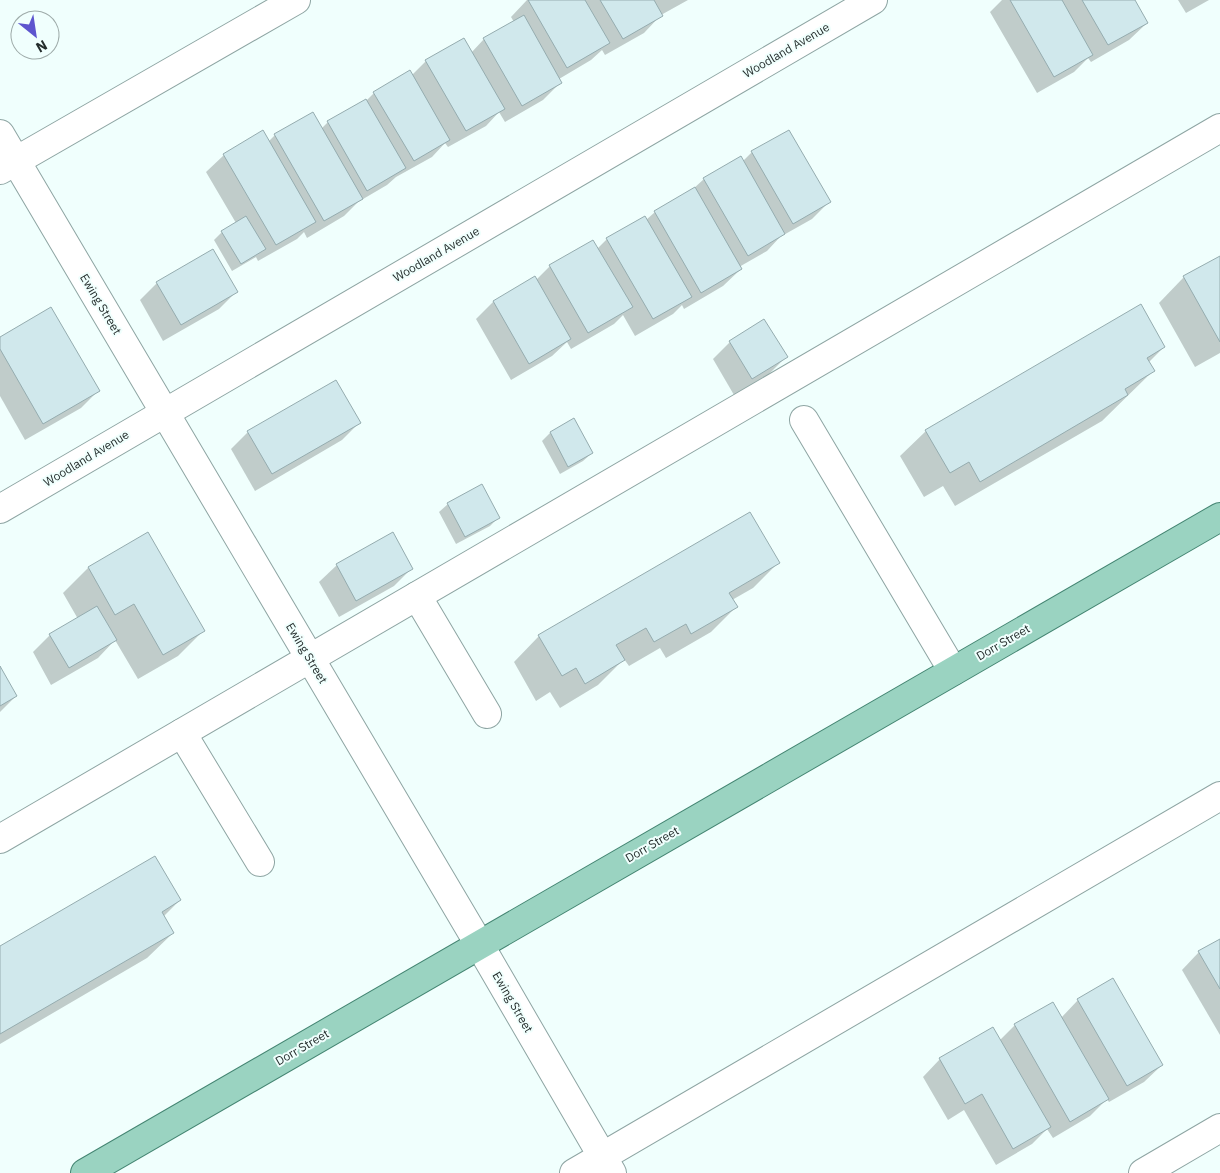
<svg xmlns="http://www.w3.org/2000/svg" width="1220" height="1173" font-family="'IBM Plex Sans',sans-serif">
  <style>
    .shadow { fill: #0003 }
    .building { fill: #d0e8ec; stroke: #95acaf }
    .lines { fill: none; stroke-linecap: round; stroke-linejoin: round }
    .minor-casing { stroke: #8ea5a3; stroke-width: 30 }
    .major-casing { stroke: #448572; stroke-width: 30 }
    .minor { stroke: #fff; stroke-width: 28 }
    .major { stroke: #9ad3c1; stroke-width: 28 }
    .labels { text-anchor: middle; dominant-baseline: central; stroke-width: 4; stroke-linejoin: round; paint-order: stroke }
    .street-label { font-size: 12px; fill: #242d2c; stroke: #f0fffd }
  </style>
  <rect width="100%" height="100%" fill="#f0fffd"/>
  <g class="shadow">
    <path d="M527,0h161l-27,15 -17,18 -39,22 -3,-5 -11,10 -32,19 2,3 -18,18 -38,22 -6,-10 -13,14 -38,21 -3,-4 -13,14 -36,20 -9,8 -29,17 -14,14 -37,22 -3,-6 -7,7 -39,22 -2,-4 -24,14 -18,-31 8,-8 14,-9 -30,-51 18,-17 44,-13 7,-7 46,-6 7,-7 38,-21 8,-8 38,-18 14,-14 37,-21 8,13 13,-14 30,-17 -3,-5z"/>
    <path d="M1002,0h132l13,23 -18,17 -38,22 -3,-4 -14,14 -37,21 -47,-81z"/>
    <path d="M1178,0h31l-23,13z"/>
    <path d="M752,152l77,50 -17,17 -32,18 -13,14 -28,16 2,2 -18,17 -39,23 -2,-4 -9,9 -38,22 -12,-21 -9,9 -43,25 -4,-7 -15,14 -41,24 -35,-61 17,-17 41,-24 2,2 14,-14 47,-17 10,-10 37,-21 2,2 9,-8 38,-23 11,-10 38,-17z"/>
    <path d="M1220,257v96l-25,14 -36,-64 25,-26z"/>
    <path d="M157,283l79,9 -17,17 -56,32 -23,-41z"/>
    <path d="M0,338l98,53 -17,17 -56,32 -25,-44z"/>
    <path d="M730,342l56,15 -17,17 -35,21 -21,-36z"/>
    <path d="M1164,347l-16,16 5,8 -51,50 -147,85 -12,-20 -19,11 -24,-41 26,-25z"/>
    <path d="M574,420l18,33 -9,8 -23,13 -18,-33 8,-8z"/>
    <path d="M359,423l-17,17 -87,51 -24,-42 17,-17z"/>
    <path d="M448,504l50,14 -8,8 -34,18 -17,-32z"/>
    <path d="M148,534l56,96 -26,26 -40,23 -23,-39 -17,18 -47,27 -18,-33 17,-17 28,-16 -15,-26 25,-25z"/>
    <path d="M392,534l20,34 -18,18 -55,31 -20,-35 18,-17z"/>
    <path d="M778,563l-25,25 -21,12 4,7 -25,25 -45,26 -6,-10 -31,18 -5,-7 -26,26 -38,23 -10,-16 -14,9 -22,-39 25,-26z"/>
    <path d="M0,668l16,28 -16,16z"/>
    <path d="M180,900l-17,17 10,16 -26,25 -147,86v-97z"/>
    <path d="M1220,940v95l-38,-65 17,-18z"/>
    <path d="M1113,980l49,85 -18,17 -35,20 -2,-3 -17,17 -37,22 -6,-9 -15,15 -36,21 -32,-55 -16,10 -25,-43 17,-18 60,-19 15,-15 46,-7 17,-18z"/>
  </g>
  <g class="building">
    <path d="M528,0h57l25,43 -43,25z"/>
    <path d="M600,0h54l9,16 -40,23z"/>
    <path d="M1010,0h52l31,55 -39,22z"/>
    <path d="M1082,0h53l13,23 -40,22z"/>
    <path d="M524,15l38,68 -40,23 -39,-68z"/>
    <path d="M464,38l41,71 -39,22 -41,-71z"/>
    <path d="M410,70l40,70 -36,21 -41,-69z"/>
    <path d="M366,99l40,69 -39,23 -40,-70z"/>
    <path d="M313,112l50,87 -39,22 -50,-87z"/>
    <path d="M263,130l53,92 -40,23 -53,-91z"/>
    <path d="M789,130l42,72 -38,22 -42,-73z"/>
    <path d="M741,156l44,78 -37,22 -45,-78z"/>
    <path d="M695,187l47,82 -41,24 -47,-82z"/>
    <path d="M246,216l20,33 -25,15 -20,-33z"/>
    <path d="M645,216l47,81 -39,22 -47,-81z"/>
    <path d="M593,240l40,67 -45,26 -39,-68z"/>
    <path d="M213,249l25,43 -57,33 -25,-43z"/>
    <path d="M1220,256v86l-37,-66z"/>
    <path d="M535,276l36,63 -42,25 -36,-63z"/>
    <path d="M1141,304l24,43 -18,11 8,13 -30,18 3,6 -148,87 -11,-20 -19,11 -25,-43z"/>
    <path d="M51,307l49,84 -57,33 -43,-75v-12z"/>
    <path d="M764,319l24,38 -36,22 -23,-38z"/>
    <path d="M336,380l25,43 -89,51 -25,-43z"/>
    <path d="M574,418l19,35 -25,14 -18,-35z"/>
    <path d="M482,484l18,34 -35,19 -18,-34z"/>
    <path d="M750,512l30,51 -51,30 9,14 -47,27 -5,-10 -32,18 -8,-14 -30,17 9,15 -40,24 -9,-16 -14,8 -24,-41z"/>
    <path d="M148,532l57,99 -42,24 -29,-51 -19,11 -27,-48z"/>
    <path d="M393,532l20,37 -57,32 -20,-37z"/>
    <path d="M97,606l20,34 -48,28 -20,-34z"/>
    <path d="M0,666l17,30 -17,10z"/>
    <path d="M155,856l26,44 -19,12 12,21 -174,101v-88z"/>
    <path d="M1220,939v50l-22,-38z"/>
    <path d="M1113,978l50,87 -36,21 -50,-87z"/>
    <path d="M1053,1002l56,97 -39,23 -56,-98z"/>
    <path d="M993,1027l58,100 -38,22 -31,-55 -17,10 -26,-46z"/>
  </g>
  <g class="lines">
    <defs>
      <g id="minor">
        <path d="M0,134l479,810 133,229"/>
        <path d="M0,170l296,-170"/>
        <path d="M804,420l149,251"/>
        <path d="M0,509l873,-509"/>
        <path d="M417,596l70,118"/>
        <path d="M182,733l78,129"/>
        <path d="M0,839l1220,-711"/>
        <path d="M574,1173l646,-377"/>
        <path d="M1143,1173l77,-45"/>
      </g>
      <path id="major" d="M85,1173l1135,-656"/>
    </defs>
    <use href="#minor" class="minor-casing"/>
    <use href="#major" class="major-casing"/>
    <use href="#minor" class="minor"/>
    <use href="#major" class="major"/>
  </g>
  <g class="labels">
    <g class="street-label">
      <text transform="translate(786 50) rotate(-30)">Woodland Avenue</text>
      <text transform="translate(436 254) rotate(-30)">Woodland Avenue</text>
      <text transform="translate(101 304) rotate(59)">Ewing Street</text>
      <text transform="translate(86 458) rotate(-31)">Woodland Avenue</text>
      <text transform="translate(1003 642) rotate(-30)">Dorr Street</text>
      <text transform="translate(307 653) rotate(59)">Ewing Street</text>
      <text transform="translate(652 844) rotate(-30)">Dorr Street</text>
      <text transform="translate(513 1002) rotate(60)">Ewing Street</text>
      <text transform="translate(302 1047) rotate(-30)">Dorr Street</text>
    </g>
  </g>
  <g transform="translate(35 35) rotate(150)"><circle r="24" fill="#f0fffd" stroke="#9eaba9"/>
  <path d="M0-4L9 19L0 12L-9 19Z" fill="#5d55ce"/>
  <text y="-8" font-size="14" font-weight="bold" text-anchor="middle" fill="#242d2c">N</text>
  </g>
</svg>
